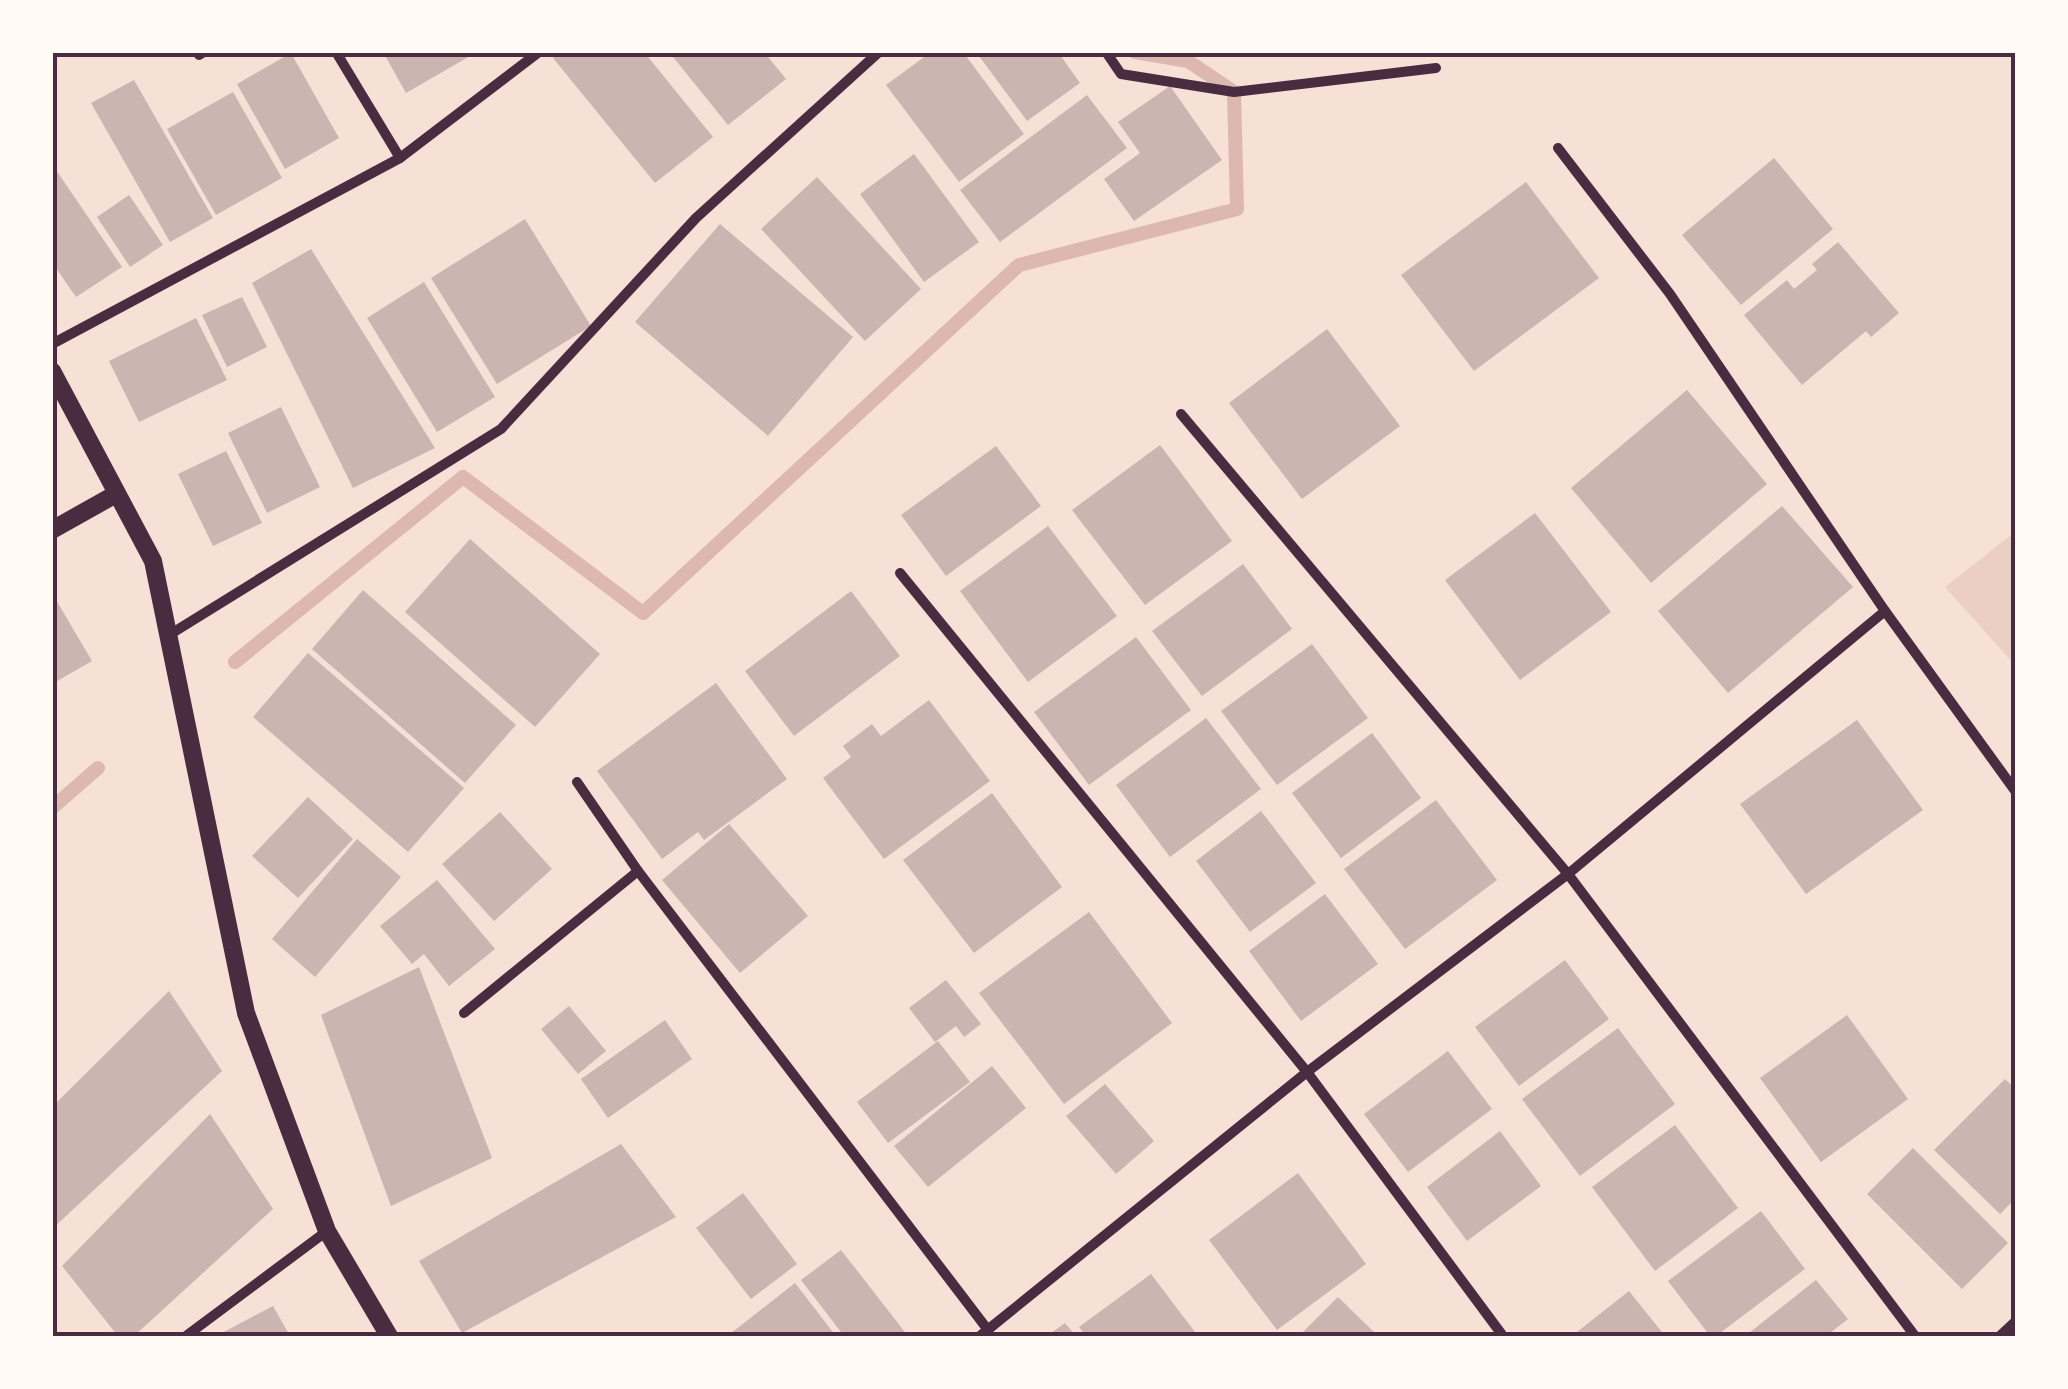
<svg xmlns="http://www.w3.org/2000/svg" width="2068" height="1389" font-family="Jost,sans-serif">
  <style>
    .green { fill: #ebcfc5 }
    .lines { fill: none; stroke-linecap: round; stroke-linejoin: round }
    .stream { stroke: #dcb8b0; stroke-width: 14 }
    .building { fill: #ccb4b1 }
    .minor { stroke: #4a2c40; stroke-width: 10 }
    .tertiary { stroke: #4a2c40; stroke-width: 18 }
    .neatline { fill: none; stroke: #4a2c40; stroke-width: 4 }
  </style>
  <rect width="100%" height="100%" fill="#f7e1d7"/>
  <path class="green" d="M2015,532v133l-70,-78z"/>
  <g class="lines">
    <g class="stream">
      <path d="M235,662l228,-185 180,136 376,-348 218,-56 -3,-117 -46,-31 -53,-9"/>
      <path d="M52,808l46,-40"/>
    </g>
  </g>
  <g class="building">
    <path d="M383,52h85l2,4 -64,37z"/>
    <path d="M559,52h85l69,85 -58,46 -102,-125z"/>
    <path d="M669,52h95l22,27 -58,46z"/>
    <path d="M931,52h32l61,82 -65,48 -73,-97z"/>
    <path d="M976,52h82l22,31 -53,38z"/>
    <path d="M291,53l48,85 -54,31 -48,-85z"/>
    <path d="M134,80l79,138 -43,24 -79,-139z"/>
    <path d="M1170,86l52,74 -88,61 -30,-42 36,-26 -22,-31z"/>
    <path d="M233,92l49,86 -66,37 -49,-86z"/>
    <path d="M1087,95l40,53 -127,94 -40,-52z"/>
    <path d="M914,154l65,88 -55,40 -64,-88z"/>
    <path d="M1774,158l59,71 -92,76 -59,-70z"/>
    <path d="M52,164l70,103 -46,30 -24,-35z"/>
    <path d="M817,177l104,112 -56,52 -104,-112z"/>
    <path d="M1526,182l73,96 -125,93 -73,-96z"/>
    <path d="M129,195l34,50 -33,22 -33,-50z"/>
    <path d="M525,219l66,107 -94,58 -66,-106z"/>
    <path d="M720,224l133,113 -85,99 -133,-114z"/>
    <path d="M1838,242l61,71 -28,24 -5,-6 -64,54 -58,-70 43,-35 7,9 23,-19 -5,-6z"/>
    <path d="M311,249l124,199 -82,40 -101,-205z"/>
    <path d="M424,282l71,115 -58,35 -70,-114z"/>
    <path d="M242,297l25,50 -40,20 -25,-52z"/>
    <path d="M196,318l31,62 -88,42 -30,-61z"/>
    <path d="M1327,329l73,97 -98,73 -73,-96z"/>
    <path d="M1687,390l80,94 -116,99 -80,-95z"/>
    <path d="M281,407l39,80 -53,26 -39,-80z"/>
    <path d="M1160,445l72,96 -87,64 -73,-95z"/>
    <path d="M996,446l45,60 -95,70 -45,-61z"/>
    <path d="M226,451l36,72 -49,23 -35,-72z"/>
    <path d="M1782,506l71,81 -125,106 -70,-82z"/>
    <path d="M1535,513l76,99 -91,68 -75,-100z"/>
    <path d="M1048,526l69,90 -89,66 -68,-91z"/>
    <path d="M470,539l130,115 -65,73 -130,-115z"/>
    <path d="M1243,564l49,65 -90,67 -50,-65z"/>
    <path d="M363,590l153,135 -51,58 -153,-134z"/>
    <path d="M851,591l49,65 -106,80 -49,-65z"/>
    <path d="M52,593l40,68 -40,23z"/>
    <path d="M1136,637l55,73 -102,75 -55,-73z"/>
    <path d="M1312,644l56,74 -91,67 -56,-74z"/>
    <path d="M308,653l156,135 -56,64 -155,-135z"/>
    <path d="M716,683l71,96 -83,61 -6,-8 -36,27 -65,-88z"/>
    <path d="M929,700l61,81 -106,78 -61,-81 28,-21 -8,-11 29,-22 9,12z"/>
    <path d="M1206,718l55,71 -91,68 -54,-72z"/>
    <path d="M1857,720l66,90 -117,84 -66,-90z"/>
    <path d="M1372,733l49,65 -80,60 -49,-65z"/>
    <path d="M992,793l70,94 -88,66 -71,-93z"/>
    <path d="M308,797l45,42 -55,59 -46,-42z"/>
    <path d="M1436,800l61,80 -92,69 -61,-80z"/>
    <path d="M1261,811l55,72 -66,49 -54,-71z"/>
    <path d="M500,812l52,57 -58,52 -52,-57z"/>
    <path d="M729,824l79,92 -68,57 -78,-93z"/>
    <path d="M357,839l44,38 -86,100 -43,-38z"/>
    <path d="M437,880l58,69 -46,37 -25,-32 -12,10 -32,-38z"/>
    <path d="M1325,894l53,70 -77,57 -52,-70z"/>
    <path d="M1089,912l83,111 -108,81 -85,-111z"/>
    <path d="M1565,960l44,59 -90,67 -44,-59z"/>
    <path d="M419,967l73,191 -101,48 -70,-191z"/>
    <path d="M946,980l35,44 -17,13 -8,-11 -21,16 -26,-34z"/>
    <path d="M169,991l53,80 -170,158v-122z"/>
    <path d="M569,1006l37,45 -28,23 -37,-45z"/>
    <path d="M1847,1015l61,84 -87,63 -61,-84z"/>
    <path d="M665,1020l27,39 -84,59 -27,-39z"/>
    <path d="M1618,1028l57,76 -95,72 -58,-77z"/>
    <path d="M938,1041l32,41 -82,61 -31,-41z"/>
    <path d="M1448,1051l44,58 -84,63 -44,-58z"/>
    <path d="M992,1066l34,42 -98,79 -34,-41z"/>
    <path d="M2005,1079l11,10v109l-16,16 -66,-64z"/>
    <path d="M1105,1084l49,57 -38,33 -50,-58z"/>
    <path d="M210,1114l63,95 -139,127h-16l-56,-70z"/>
    <path d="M1675,1125l63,83 -83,63 -63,-84z"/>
    <path d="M1500,1131l41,55 -74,55 -40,-54z"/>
    <path d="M621,1144l55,73 -214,116 -43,-72z"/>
    <path d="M1913,1148l95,95 -46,46 -95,-95z"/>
    <path d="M1298,1173l68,91 -89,66 -68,-90z"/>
    <path d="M743,1193l54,71 -46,35 -55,-71z"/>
    <path d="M1761,1211l44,58 -89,67h-6l-42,-55z"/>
    <path d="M841,1250l67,86h-64l-43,-56z"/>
    <path d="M1151,1274l47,62h-112l-7,-9z"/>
    <path d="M1816,1280l32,39 -22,17h-81z"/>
    <path d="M795,1283l41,53h-104l-2,-2z"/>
    <path d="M1629,1291l36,45h-93z"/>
    <path d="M1338,1297l40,39h-79z"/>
    <path d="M273,1306l17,30h-74z"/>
    <path d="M1065,1323l11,13h-29z"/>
  </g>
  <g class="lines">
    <g class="minor">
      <path d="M336,52l64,106"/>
      <path d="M1106,52l15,22 113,18 202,-24"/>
      <path d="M199,55l5,-3"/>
      <path d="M52,344l348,-186 139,-106"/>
      <path d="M1181,414l387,460 347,462"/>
      <path d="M900,573l407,499 196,264"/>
      <path d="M1885,611l131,181"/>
      <path d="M169,635l332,-206 195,-211 183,-166"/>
      <path d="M577,782l61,89 350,459"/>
      <path d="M464,1013l174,-142"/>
      <path d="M186,1336l141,-105"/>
      <path d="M980,1336l327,-264 261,-198 317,-263 -215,-317 -112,-146"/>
      <path d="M2000,1336l16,-15"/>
    </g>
    <g class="tertiary">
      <path d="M52,371l101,190 93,452 81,218 62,105"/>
      <path d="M52,530l64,-36"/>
    </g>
  </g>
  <rect width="2068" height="1389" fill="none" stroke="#fffaf5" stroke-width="110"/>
  <rect x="55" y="55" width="1958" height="1279" class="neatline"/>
</svg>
